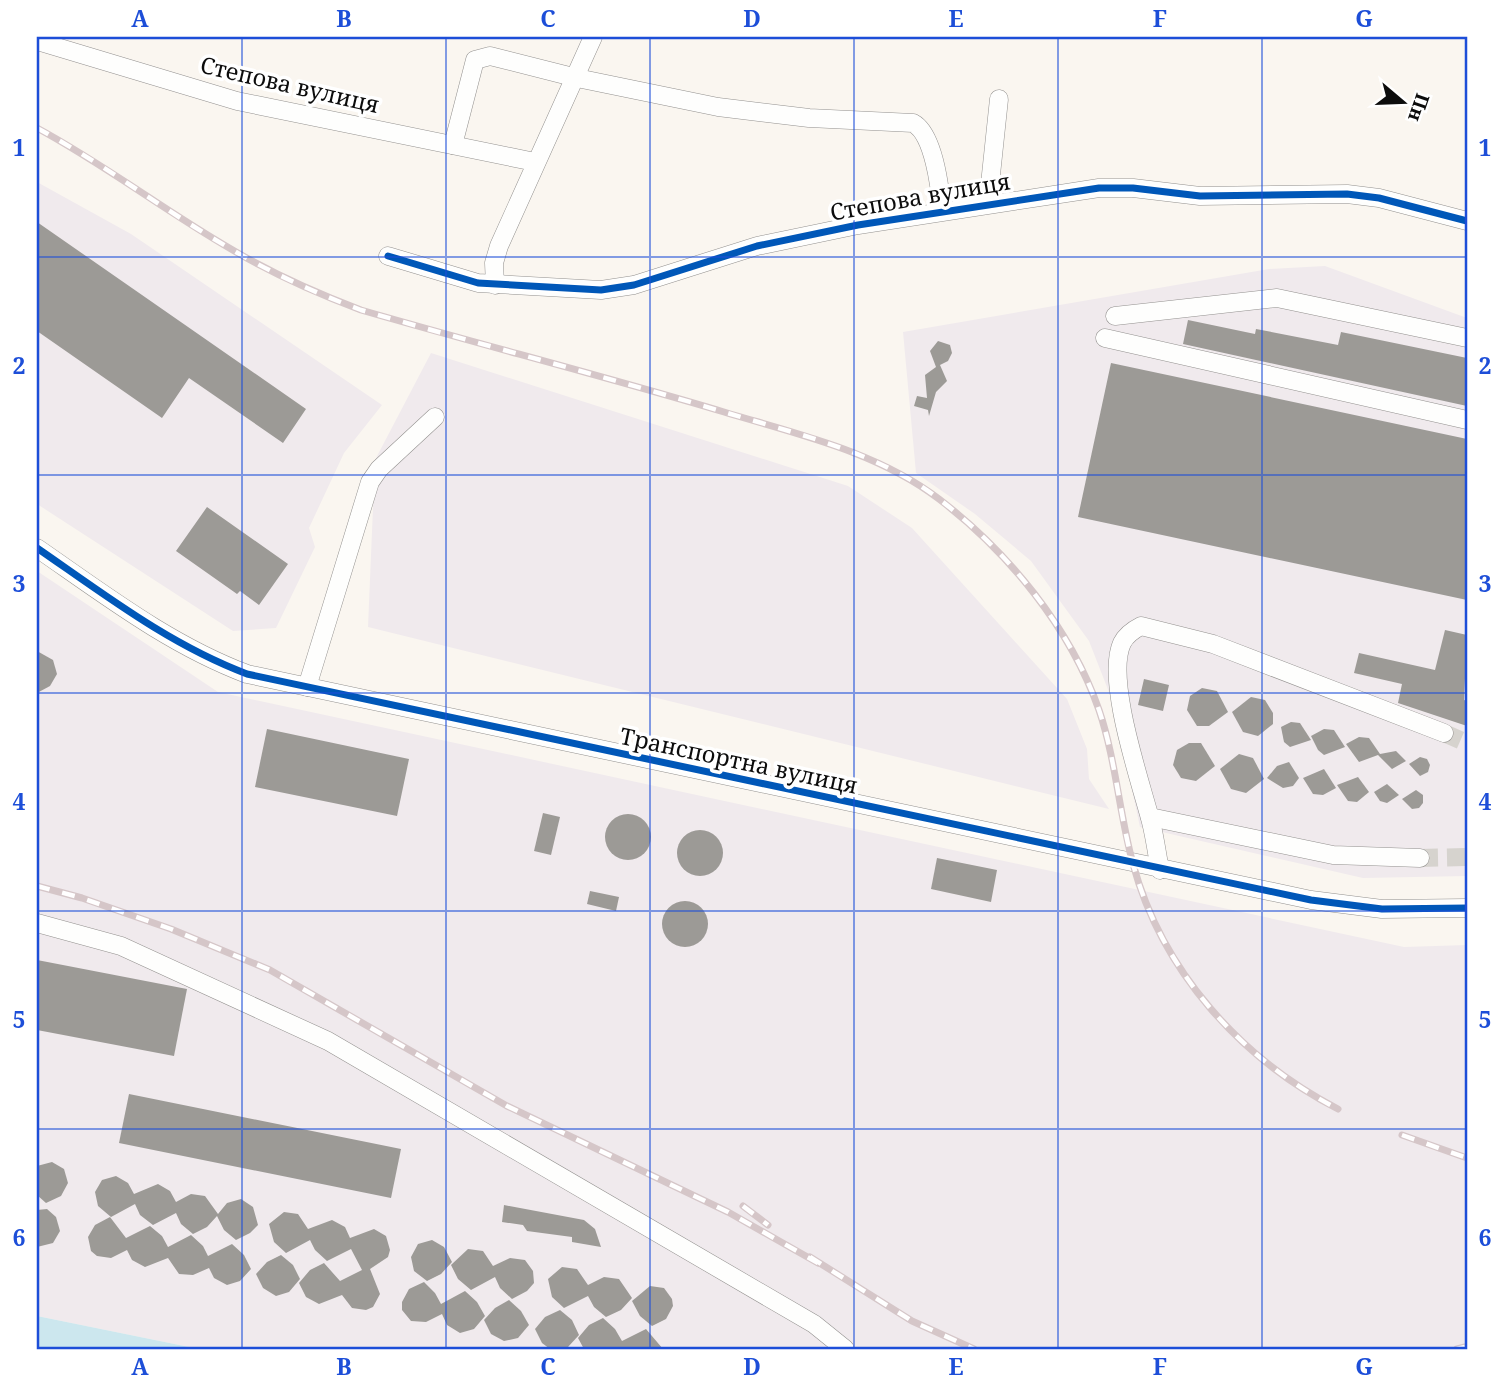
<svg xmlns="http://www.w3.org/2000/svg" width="1504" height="1386" font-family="'Noto Serif',serif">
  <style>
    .industrial { fill: #f0eaed }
    .water { fill: #cce7ee }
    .building { fill: #9c9a96 }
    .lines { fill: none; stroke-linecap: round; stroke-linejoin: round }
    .minor-tunnel { stroke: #d6d3ce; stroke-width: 18; stroke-dasharray: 18 9; stroke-linecap: butt }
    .minor-casing { stroke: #93918f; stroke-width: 19 }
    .minor { stroke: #fefefd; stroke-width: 18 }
    .rail-casing { stroke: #d5c6c8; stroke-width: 7 }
    .rail { stroke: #fff; stroke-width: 4.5; stroke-dasharray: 13; stroke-linecap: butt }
    .cycleway-casing { stroke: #fff; stroke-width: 11 }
    .cycleway { stroke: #0057b8; stroke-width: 7 }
    .grid { fill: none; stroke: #1d4ed8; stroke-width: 2; stroke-opacity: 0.55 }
    .labels { text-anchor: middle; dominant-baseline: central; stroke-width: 7; stroke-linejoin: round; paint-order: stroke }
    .street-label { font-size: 23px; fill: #0c0c0c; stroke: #fff }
    .neatline { fill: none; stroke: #1d4ed8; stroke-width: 2.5 }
    .grid-label { font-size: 23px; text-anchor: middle; font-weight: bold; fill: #1d4ed8 }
  </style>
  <rect width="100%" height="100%" fill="#faf6f0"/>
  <g class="industrial">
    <path d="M37,182l94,52 251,171 -38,48 -35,75 6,19 -39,81 -43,3 -196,-127z"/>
    <path d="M1325,266l142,52v558l-104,2 -223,-51 -26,-122 -25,-64 -58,-80 -56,-47 -59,-41 -13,-141 366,-63z"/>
    <path d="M431,353l417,133 64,42 155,171 20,50 2,30 20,30 -741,-182 7,-167z"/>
    <path d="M37,571l181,121 1186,255 63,-2v404h-1268l-162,-33z"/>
  </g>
  <path class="water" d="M37,1316l162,33h-162z"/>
  <g class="building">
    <path d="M37,222l269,187 -23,34 -94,-65 -27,40 -125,-87z"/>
    <path d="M1188,320l67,14 1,-5 82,16 3,-13 126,26v48l-284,-62z"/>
    <path d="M938,341l12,4 2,8 -4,8 -8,4 7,16 -11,11 -7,24 -1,-6 -14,-4 3,-10 10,2 -2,-23 11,-8 -6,-16z"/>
    <path d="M1111,363l356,76v161l-389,-83z"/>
    <path d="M207,507l81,57 -29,41 -19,-14 -3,3 -61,-43z"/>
    <path d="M1445,630l22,5 -3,65 3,1v25l-69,-23 4,-19 -48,-11 5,-20 76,17z"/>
    <path d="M37,651l16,9 4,14 -7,12 -13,7z"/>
    <path d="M1144,679l25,6 -6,26 -25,-6z"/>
    <path d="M1202,688l15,3 11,21 -19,14h-12l-10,-16 3,-14z"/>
    <path d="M1251,697l14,3 8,13v11l-15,12 -15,-4 -11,-20z"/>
    <path d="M1291,722l9,1 11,17 -21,7 -6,-5 -3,-15z"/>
    <path d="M267,729l142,30 -12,57 -142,-29z"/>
    <path d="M1324,729l10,1 11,17 -21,8 -6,-5 -7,-14z"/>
    <path d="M1359,737l10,1 11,16 16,-3 10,10 -14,8 -14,-14 -19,7 -13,-18z"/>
    <path d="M1189,743h12l14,23 -19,15 -15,-3 -8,-13 4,-15z"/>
    <path d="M1239,754l14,4 11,21 -18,14 -15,-4 -11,-20z"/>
    <path d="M1420,757l7,2 3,6 -2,7 -8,4 -11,-12z"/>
    <path d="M1289,762l10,16 -6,8 -10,2 -16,-10 10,-12z"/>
    <path d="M1324,769l12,19 -13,7 -10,-1 -10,-16z"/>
    <path d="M1358,777l11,15 -12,10 -9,-1 -11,-16z"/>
    <path d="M1387,784l12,11 -12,8 -7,-2 -6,-9z"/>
    <path d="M1416,790l7,5v8l-4,5 -7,1 -10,-10z"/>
    <path d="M543,813l17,4 -9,38 -17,-4z"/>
    <circle cx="628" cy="837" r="23"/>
    <circle cx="700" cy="853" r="23"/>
    <path d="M937,858l60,12 -6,32 -60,-13z"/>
    <path d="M590,891l29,6 -3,14 -29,-7z"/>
    <circle cx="685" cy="924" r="23"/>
    <path d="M37,960l150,29 -13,67 -137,-26z"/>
    <path d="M129,1094l272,55 -10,49 -272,-55z"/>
    <path d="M52,1162l12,7 4,14 -7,13 -15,7 -9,-8v-29z"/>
    <path d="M116,1176l12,7 6,11 24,-10 12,7 6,11 15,-8 14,2 13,18 9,-11 14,-4 12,8 5,18 -8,8 -14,7 -12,-10 -7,-14 -10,11 -14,7 -12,-10 -5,-11 -23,12 -13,-10 -5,-11 -24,13 -13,-11 -3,-14 7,-12z"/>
    <path d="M504,1205l80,15 11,9 6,18 -29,-5v-5l-45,-6 -4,-6 -21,-3z"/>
    <path d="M47,1209l9,8 4,14 -7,12 -16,4v-37z"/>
    <path d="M284,1212l14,2 10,15 24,-9 13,7 5,11 24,-9 12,7 4,14 -2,7 -18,12 10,25 -7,13 -7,3 -14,-2 -10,-13 -23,9 -13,-7 -7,-14 11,-13 14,-7 16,18 22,-11 -11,-21 -24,12 -12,-11 -5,-10 -24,13 -12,-11 -5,-18z"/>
    <path d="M110,1217l16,21 24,-12 12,10 6,11 23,-12 12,11 5,10 24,-12 12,11 7,14 -11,12 -13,4 -13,-7 -5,-10 -16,7 -14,-1 -11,-16 -23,9 -13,-7 -5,-10 -16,8 -14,-2 -6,-5 -3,-14 7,-12z"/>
    <path d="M432,1240l12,7 8,15 -11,12 -14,7 -13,-10 -3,-14 7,-13z"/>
    <path d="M468,1249l15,2 10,15 17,-8 15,2 8,11 1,12 -7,8 -15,8 -12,-11 -5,-11 -24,13 -13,-11 -7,-14z"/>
    <path d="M281,1255l12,10 7,14 -11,13 -13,4 -13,-8 -7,-14 11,-12z"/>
    <path d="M562,1267l15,2 11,16 16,-8 15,2 13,19 -11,12 -15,7 -12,-10 -6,-11 -24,12 -12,-11 -4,-18z"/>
    <path d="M424,1282l11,11 6,11 24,-13 12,11 8,14 -11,13 -14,4 -13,-8 -5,-11 -16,8 -15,-1 -9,-11v-8l7,-13z"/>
    <path d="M650,1286l14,2 8,11 1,7 -7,13 -14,7 -12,-10 -8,-15z"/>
    <path d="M509,1300l12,11 8,14 -11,13 -14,3 -13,-7 -7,-14 11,-12z"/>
    <path d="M560,1310l12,10 7,15 -11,12 -18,2 -8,-6 -7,-14 10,-12z"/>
    <path d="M603,1318l12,11 7,12 24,-12 17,20h-79l-6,-11 11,-13z"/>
  </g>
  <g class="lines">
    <g class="minor-tunnel">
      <path d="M1444,733l23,10"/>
      <path d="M1420,858l47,-1"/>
    </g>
    <defs>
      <g id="minor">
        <path d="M37,41l200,60 298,61"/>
        <path d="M453,145l22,-85 15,-4 87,22 141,29 91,11 104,5c21,11 27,65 29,87"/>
        <path d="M988,203l11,-104"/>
        <path d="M388,256l90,27 123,7 33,-5 123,-39 101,-21 241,-37h34l67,8 147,-2 32,4 88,23"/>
        <path d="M495,285l-1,-22 5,-17 94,-209"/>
        <path d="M1115,316l162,-18 190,40"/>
        <path d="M1105,338l362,82"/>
        <path d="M37,548c68,47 133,97 210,126l1064,226 71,9 85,-1"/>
        <path d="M307,687l63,-205 9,-13 56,-52"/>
        <path d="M1150,817l183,38 87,3"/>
        <path d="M1160,870c-3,-16 -5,-32 -9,-48 -10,-39 -46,-142 -29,-179 4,-8 11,-13 19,-17l72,18 231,89"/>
        <path d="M37,923l84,23 207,95 486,283 31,25"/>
      </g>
    </defs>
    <use href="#minor" class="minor-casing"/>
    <use href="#minor" class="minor"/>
    <defs>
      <g id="rail">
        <path d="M37,128c67,36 128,83 194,121 42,25 85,44 130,61 121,35 243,66 363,102 73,22 154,40 215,87 69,53 131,128 160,211 17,50 20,103 34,154 29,107 108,195 205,245"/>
        <path d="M37,886l45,12 89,31 99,41 237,136 221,106 90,51"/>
        <path d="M1402,1135l65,23"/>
        <path d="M743,1206l25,19"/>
        <path d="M810,1257l102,64 62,28"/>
        <path d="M1457,1349l8,-2"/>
      </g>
    </defs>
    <use href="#rail" class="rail-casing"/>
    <use href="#rail" class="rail"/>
    <defs>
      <g id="cycleway">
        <path d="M388,256l90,27 123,7 33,-5 123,-39 101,-21 241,-37h34l67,8 147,-2 32,4 88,23"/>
        <path d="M37,548c68,47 133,97 210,126l1064,226 71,9 85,-1"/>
      </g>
    </defs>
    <use href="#cycleway" class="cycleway-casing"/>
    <use href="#cycleway" class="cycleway"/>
  </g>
  <path class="grid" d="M242,37v1312M446,37v1312M650,37v1312M854,37v1312M1058,37v1312M1262,37v1312M37,257h1430M37,475h1430M37,693h1430M37,911h1430M37,1129h1430"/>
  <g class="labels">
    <g class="street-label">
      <text transform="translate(290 84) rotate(13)">Степова вулиця</text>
      <text transform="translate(920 196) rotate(-10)">Степова вулиця</text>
      <text transform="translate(739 760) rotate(12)">Транспортна вулиця</text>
    </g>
  </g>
  <rect width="1504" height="1386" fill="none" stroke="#ffffff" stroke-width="77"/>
  <g transform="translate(1403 102) rotate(109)" stroke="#ffffff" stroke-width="5" paint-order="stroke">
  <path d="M0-5L12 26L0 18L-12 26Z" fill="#0c0c0c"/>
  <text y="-10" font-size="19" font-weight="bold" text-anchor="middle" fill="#0c0c0c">Пн</text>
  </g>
  <rect x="38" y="38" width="1428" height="1310" class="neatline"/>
  <g class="grid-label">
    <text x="140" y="27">A</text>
    <text x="344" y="27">B</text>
    <text x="548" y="27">C</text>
    <text x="752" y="27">D</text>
    <text x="956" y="27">E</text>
    <text x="1160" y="27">F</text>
    <text x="1364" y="27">G</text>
    <text x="19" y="156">1</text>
    <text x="1485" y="156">1</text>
    <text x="19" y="374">2</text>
    <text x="1485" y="374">2</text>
    <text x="19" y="592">3</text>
    <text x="1485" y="592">3</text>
    <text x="19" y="810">4</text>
    <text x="1485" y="810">4</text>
    <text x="19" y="1028">5</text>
    <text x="1485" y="1028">5</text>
    <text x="19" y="1246">6</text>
    <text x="1485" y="1246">6</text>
    <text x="140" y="1375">A</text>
    <text x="344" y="1375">B</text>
    <text x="548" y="1375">C</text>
    <text x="752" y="1375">D</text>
    <text x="956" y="1375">E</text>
    <text x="1160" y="1375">F</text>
    <text x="1364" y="1375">G</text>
  </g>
</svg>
